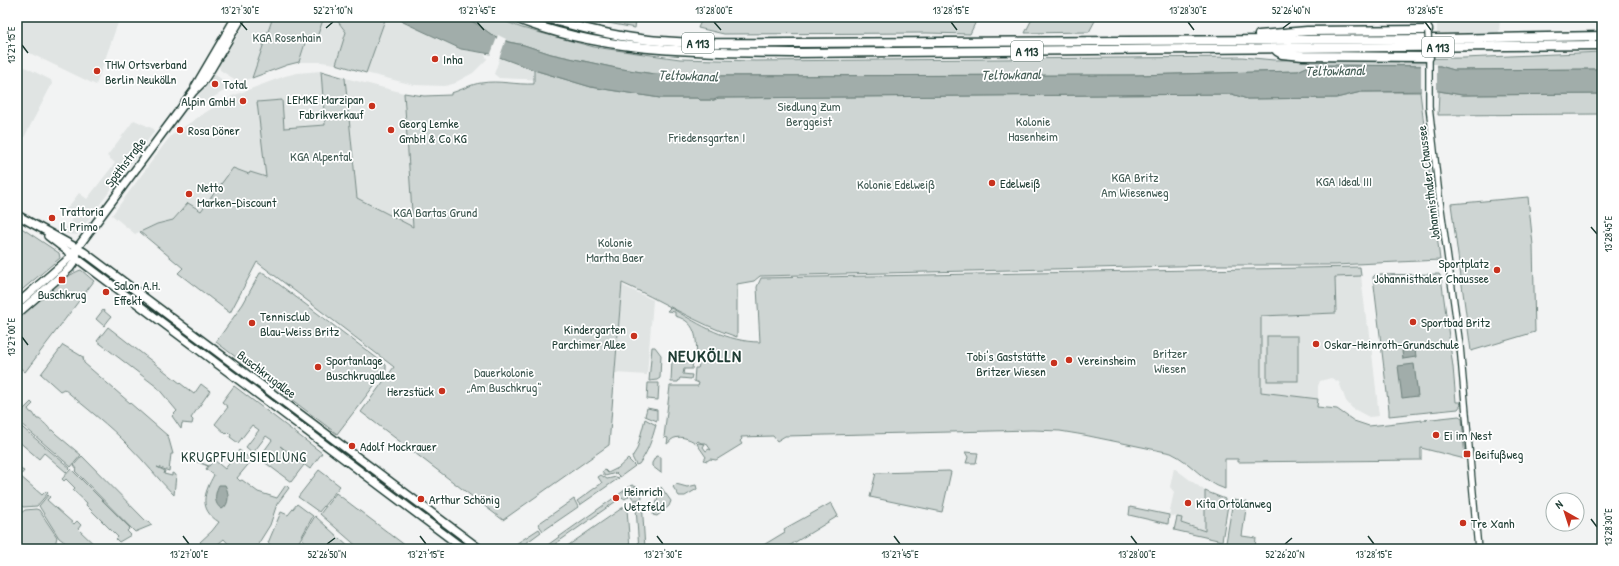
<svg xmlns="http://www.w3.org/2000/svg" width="1619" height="566" font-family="'Patrick Hand',sans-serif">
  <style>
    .built { fill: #e0e4e3 }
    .green { fill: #ced5d3; stroke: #768984 }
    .water { fill: #a1adaa; stroke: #6d807b }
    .pier { fill: #f2f3f3 }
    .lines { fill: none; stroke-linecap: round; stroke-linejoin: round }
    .minor-casing { stroke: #1f3d34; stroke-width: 8 }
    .major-casing { stroke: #1f3d34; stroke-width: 10 }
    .highway-casing { stroke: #1f3d34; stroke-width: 11 }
    .minor { stroke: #fff; stroke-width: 5.5 }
    .major { stroke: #fff; stroke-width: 7 }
    .highway { stroke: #fff; stroke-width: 8 }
    .minor-bridge-casing { stroke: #1f3d34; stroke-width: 8; stroke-linecap: butt }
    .minor-bridge { stroke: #fff; stroke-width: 5.5 }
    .ticks { fill: none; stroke: #1f3d34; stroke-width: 1.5 }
    .poi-dot { fill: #c8321e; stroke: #fff; stroke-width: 1.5 }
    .labels { text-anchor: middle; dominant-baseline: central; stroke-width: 3.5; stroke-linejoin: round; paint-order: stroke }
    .shield { fill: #fff; stroke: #627771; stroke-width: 1 }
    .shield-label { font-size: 12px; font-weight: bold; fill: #1f3d34 }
    .park-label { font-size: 13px; fill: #425b54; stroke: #fff }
    .poi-label { font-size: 13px; fill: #1f3d34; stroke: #fff; text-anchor: start }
    .street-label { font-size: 13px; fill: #1f3d34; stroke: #fff }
    .water-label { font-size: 14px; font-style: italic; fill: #465f57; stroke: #fff }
    .neighbourhood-label { font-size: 14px; letter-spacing: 1px; fill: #1f3d34; stroke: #fff }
    .district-label { font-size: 17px; font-weight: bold; letter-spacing: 1px; fill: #1f3d34; stroke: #fff }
    .neatline { fill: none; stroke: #1f3d34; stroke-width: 1.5 }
    .ticks-label { font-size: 10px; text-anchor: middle; fill: #1f3d34 }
  </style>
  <rect width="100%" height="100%" fill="#f2f3f3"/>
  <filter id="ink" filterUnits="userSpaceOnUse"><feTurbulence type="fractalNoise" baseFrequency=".025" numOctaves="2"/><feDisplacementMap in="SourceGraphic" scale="8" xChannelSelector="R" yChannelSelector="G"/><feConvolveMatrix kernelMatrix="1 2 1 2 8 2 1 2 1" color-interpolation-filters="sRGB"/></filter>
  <g filter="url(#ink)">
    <g class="built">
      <path d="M17,17h103l-24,68 -79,-38z"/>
      <path d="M255,17h18l-21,61 -13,4 -19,-12 -1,-5 28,-44z"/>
      <path d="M324,17h9l13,15 -10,32 -15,-2h-22l9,-25 8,3z"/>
      <path d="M386,17h13l4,5 58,27 24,5 2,5 -14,14 -17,9v1l-11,3 -31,-1 -48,-12z"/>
      <path d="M1437,17h61l2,1 -1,15h-62z"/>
      <path d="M500,57l47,17 1,6 -49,-2 -5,-4z"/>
      <path d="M17,63l34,17 1,4 -35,67z"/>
      <path d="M321,71l4,54 -41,3 -18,49 -16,-5 -1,2 -16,-5 -32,42 -13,-8 -15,17 -16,4 -22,10 -23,-19 54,-73 6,-7 31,-21 29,-18 53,-20 12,-3z"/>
      <path d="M214,74l13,9v6l-21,13h-12z"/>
      <path d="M345,78l59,15 9,134 -56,-29z"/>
      <path d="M134,120l20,9v3l-77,103 -10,-1 -4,-2 12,-16 -9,-6 13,-17 8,6 28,-36 -8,-7z"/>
      <path d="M1361,276l6,50h2l10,90 -10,1 -17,-9 -6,-7 -7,-19 -8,-4 -11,3 -2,5v13l-57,-7v-76l75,-3 -1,-36z"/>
      <path d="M622,285l31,15 -6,75 -32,-2z"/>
      <path d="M1174,468l31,23v40l-24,-8 1,-5 -13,-3 5,-23 -4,-5z"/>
    </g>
    <g class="green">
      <path d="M273,17h51l-8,23 -9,-3 -8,25 -12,3 -35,13z"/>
      <path d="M333,17h53l-20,56 -30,-9 10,-32 -7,-9z"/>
      <path d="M463,17h31l28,11 72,19 86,12 75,2 487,-4 32,3 190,-2 138,-6v17l-148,1 -14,-4 -129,-1 -13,6 -162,4 -447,1 -35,-2 -38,-6 -65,-14 -27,-9 -15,-3 -17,-7 -15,-11z"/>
      <path d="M596,17h24l16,3 -1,8 -32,-6z"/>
      <path d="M703,17h275l-8,17 -43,-1 -203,1 -26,-6z"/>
      <path d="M1033,17h64l-8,15 -64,1z"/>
      <path d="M1498,17h104v1l-102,2z"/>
      <path d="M534,70l57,17 69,11h38l2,2h14l4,-2 514,-4 15,5 89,-1 25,-6h59l20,168 -105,5h-117l-458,11 -6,5 -17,3v53c-40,-13 -76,-37 -115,-54l-13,162 -106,75 -142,-108 33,-45 -137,-105 -27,51 -52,-40 5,-5 -43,-36 17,-8 16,-4 15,-17 13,8 32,-43 16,6 1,-2 16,5 -9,-75 25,-2 2,28 41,-3 -4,-54 24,7 12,120 56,29 -9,-134 20,3 27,-1v-2c11,-3 20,-9 30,-10 18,-3 35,2 53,1z"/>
      <path d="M1439,91l23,4 140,-1v20l-164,1z"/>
      <path d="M1528,197l5,48 2,87 -64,19 -20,-147z"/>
      <path d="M17,225l42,28 1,5 -43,36z"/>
      <path d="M1360,267l1,9 -26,1 1,36 -75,3v76l57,7 -1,8 20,2 17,12 15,5 90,-10 3,2 3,41 -44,-11v12l-183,2v-3h-13v30c-22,-7 -34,-27 -54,-36l-87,-18 -24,-4 -27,-1 -248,6 -8,5 -4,-5 -32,1 1,2 -2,2 2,3 -26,16 -6,-1 -3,2 -3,-1 2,-3 -9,-13 1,-1 7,1 -2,3 3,4 3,-2 2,1 -5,-7h-5l-3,-2 -2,2c-6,-4 -18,-9 -25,-3 -1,1 -2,3 -4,4l1,-6 -4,-1 6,-51h28l1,-3 -5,-2 1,-13h3l1,-3 -3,-2c1,-20 3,-41 -21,-47v-4l-8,-1 3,-3 3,1c27,16 54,33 87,33l-3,-55 4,-9z"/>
      <path d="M81,270l13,11 -69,91 -8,-7v-46c14,-12 49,-45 64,-49z"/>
      <path d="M260,273h4l122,92v5l-49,64 -121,-92 27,-38z"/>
      <path d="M1439,274l2,3 12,90 3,35h4l1,3 -3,4 -69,7v-6l-16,-133 2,-2z"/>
      <path d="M136,293l101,76 -3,4 -101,-76z"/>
      <path d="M103,310l8,7 -7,9 -8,-7z"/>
      <path d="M108,327l86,67 7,-10 9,7 -19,27 2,2 -1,4 -10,-1 -1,6 -9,-13 5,-5 -20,-24 -60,-46z"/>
      <rect x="1267" y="336" width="31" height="45"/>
      <path d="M63,345l20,12 1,6 84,73 5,18h-2l-2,17 -12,-4 8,4 -1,3 8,2v-3l4,2 -2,20c-16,-16 -29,-33 -45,-49 -20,-21 -43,-38 -65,-57l-4,2 -19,-17z"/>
      <path d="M652,347h3l6,8 -1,23 -3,2 -8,1z"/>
      <path d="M672,360l21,1 -1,8h-8l-1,5 9,1 -1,4 -11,-1 -2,4h-7z"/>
      <path d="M245,375l85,64 -3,5 -85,-65z"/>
      <path d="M648,383h11l-1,17 -11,-1z"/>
      <path d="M234,386l88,67 -12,16 -30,-23 24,19 -13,17 -32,-24 13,-18 -6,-4 -13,17 -7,-6 13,-17 -7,-5 -14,18 -8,-6 1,-2 -3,-3 -2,2 -11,-10 13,-17 -6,-5z"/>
      <path d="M31,402l2,2 -5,5 2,3 3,1 4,6h2c3,2 10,8 11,11h2l4,4 25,21 -10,12 -52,-45 2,-2 -4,-4z"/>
      <path d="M647,408l10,2v11l-12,-5z"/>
      <path d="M645,419l11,6c-4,14 -8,27 -17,39l-3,1 -4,-8 5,-8z"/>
      <path d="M17,423l53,45 -4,4 -22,-19 -5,6 -22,-19z"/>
      <path d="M338,446l136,103h-6l-13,-9 -120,-90z"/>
      <path d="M239,450l13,10 -15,18 3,3 2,-1 16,12 19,6 9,-13 3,3 -12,16 -7,21 -15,24h-22l-9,-10 -12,10h-6l-6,-7 12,-11 7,-9c-21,-13 -15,-29 -5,-47l-8,-6 2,-3 -23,-9 24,9 5,-6 11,9z"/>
      <path d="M965,452l13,1 -2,10h-10l2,-6z"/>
      <path d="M82,456l63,64 7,5 -17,7 -60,-61 2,-2 -3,-4z"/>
      <path d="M656,456l5,1v16l-9,-7v-3z"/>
      <path d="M628,459l7,7 -15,11 -4,-4 -11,3 -3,-4 3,-2 3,3 10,-5z"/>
      <path d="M20,469l4,2 -4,5 22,19 4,-4 2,2 -11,13 -14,1 -6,-6v-28z"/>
      <path d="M71,469l59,59 -3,3 4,4 -12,7 -3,-3 2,-2 -32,-32 1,-2 -14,-13 2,-2 -9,-9 -2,2 -2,-2z"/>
      <path d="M319,470l21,16 -21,26 -21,-15z"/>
      <path d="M949,471l2,1 -9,40 -72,-15 6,-24z"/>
      <path d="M601,475l6,4 9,-2 3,1 -39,27 -3,-4 25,-18 -4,-6z"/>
      <path d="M676,484l11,3 9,-2 1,4 -12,7h-6l-6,-9z"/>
      <path d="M632,485l9,4 1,10 -8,1 -8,-11z"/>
      <path d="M661,487l10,14 -2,5 -12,10 -4,-1z"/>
      <path d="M625,490l4,6 -4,3 -3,-2 -74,52h-6z"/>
      <path d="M1205,491l20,8 -1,5 4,1 -6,36 -48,-11 3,-13 5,1 -1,5 24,8z"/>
      <path d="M336,493l74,56h-50l-40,-35z"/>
      <path d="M48,495l2,2 -3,3 27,24 3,-3 4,4 -3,4 21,20h-25l-15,-11 -20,-32z"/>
      <path d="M574,499l4,8 -35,24 -5,-7z"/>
      <path d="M1233,500l14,2 -5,34 14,2 -1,11h-30z"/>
      <path d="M642,501l3,48h-6l-3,-41 -3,-6z"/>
      <path d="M831,503l7,13 -54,33h-27l28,-17 -1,-3z"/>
      <path d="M297,504l16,12 -18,33h-19l-8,-6 13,-31 7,3z"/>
      <path d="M625,506l2,3 3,40h-67z"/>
      <path d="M1130,507l39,8 -1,9 -39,-9z"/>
      <path d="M36,509l3,1 18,27 -3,12h-37v-33l8,-6z"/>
      <path d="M315,516l36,33h-45l3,-3 -7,-8z"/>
      <path d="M539,529l2,3 -23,17h-10z"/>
    </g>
    <g class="water">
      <path d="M399,17h64l14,7 15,11 16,7 16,3 27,9 65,14 38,6 35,2 447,-1 162,-4 13,-6 129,1 14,4 148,-1v25l-140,1 -23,-4 -78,1 -25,6 -89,1 -15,-5 -514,4 -4,2h-14l-2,-2h-38l-69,-11 -57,-17 -43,-16 -30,-5 -58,-27z"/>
      <path d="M1415,349l1,8 -13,2 -1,-8z"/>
      <path d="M1414,364l4,32 -16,2 -4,-32z"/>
      <path d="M219,485h6c4,7 5,20 -3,24 -9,-5 -7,-16 -3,-24z"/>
    </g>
    <g class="pier">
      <path d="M498,35l8,4 -7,20 -9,-3z"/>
      <path d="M1421,64h16v29l-16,1z"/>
    </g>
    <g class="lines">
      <defs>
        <g id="minor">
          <path d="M1427,17l1,15"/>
          <path d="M1429,54v52l10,89 21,151 18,203"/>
        </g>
        <g id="major">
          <path d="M195,87l41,-70"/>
          <path d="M17,215l67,37 396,297"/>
          <path d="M48,236l35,27 381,286"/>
          <path d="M17,304l47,-41 8,-8 121,-163 9,-9 9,-14 31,-52"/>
          <path d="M17,314l53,-46 5,-7 2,-8"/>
        </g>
        <g id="highway">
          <path d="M513,17c88,36 185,35 279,36l810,-8"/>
          <path d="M542,17c32,9 65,18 98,22 50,6 101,4 152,4l651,-4 159,-3"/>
          <path d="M1259,35l48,-4 121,-1"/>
          <path d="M1277,51l5,3 21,2 126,1"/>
        </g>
      </defs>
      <use href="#minor" class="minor-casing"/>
      <use href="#major" class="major-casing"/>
      <use href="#highway" class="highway-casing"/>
      <use href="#minor" class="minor"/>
      <use href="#major" class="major"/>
      <use href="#highway" class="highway"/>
      <defs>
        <path id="minor-bridge" d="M1428,32l1,22"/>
      </defs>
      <use href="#minor-bridge" class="minor-bridge-casing"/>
      <use href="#minor-bridge" class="minor-bridge"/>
    </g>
  </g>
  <path class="ticks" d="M240,22l7,8M477,22l7,8M714,22l7,8M951,22l6,8M1188,22l6,8M1425,22l6,8M326,28l7,-6M1283,28l8,-6M22,45l6,8M1591,227l6,7M22,337l6,8M1591,519l6,8M183,536l6,8M420,536l6,8M657,536l6,8M894,536l6,8M1131,536l6,8M1368,536l6,8M327,544l8,-6M1285,544l7,-6"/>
  <g class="poi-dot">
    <circle cx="435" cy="59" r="4"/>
    <circle cx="97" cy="71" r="4"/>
    <circle cx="215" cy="84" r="4"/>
    <circle cx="243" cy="101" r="4"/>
    <circle cx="372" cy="106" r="4"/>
    <circle cx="180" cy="130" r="4"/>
    <circle cx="391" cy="130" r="4"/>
    <circle cx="992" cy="183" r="4"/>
    <circle cx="189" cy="194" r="4"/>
    <circle cx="52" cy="218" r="4"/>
    <circle cx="1497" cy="270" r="4"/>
    <rect x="58" y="276" width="8" height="8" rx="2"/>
    <circle cx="106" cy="292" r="4"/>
    <circle cx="1413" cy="322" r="4"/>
    <circle cx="252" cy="323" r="4"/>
    <circle cx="634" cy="336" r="4"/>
    <circle cx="1316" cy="344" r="4"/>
    <circle cx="1069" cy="360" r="4"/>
    <circle cx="1054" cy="363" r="4"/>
    <circle cx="318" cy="367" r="4"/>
    <circle cx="442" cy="391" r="4"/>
    <circle cx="1436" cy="435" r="4"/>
    <circle cx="352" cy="446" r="4"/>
    <rect x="1463" y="450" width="8" height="8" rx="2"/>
    <circle cx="616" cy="498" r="4"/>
    <circle cx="421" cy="499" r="4"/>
    <circle cx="1188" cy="503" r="4"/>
    <circle cx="1463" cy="523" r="4"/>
  </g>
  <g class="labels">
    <g class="shield">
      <rect x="682" y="33" width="32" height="20" rx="3"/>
      <rect x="1422" y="37" width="32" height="20" rx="3"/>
      <rect x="1011" y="41" width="32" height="20" rx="3"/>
    </g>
    <g class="shield-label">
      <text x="698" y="43">A 113</text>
      <text x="1438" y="47">A 113</text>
      <text x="1027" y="51">A 113</text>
    </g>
    <g class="park-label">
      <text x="287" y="37">KGA Rosenhain</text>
      <text x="809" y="106">Siedlung Zum<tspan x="809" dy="15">Berggeist</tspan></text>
      <text x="1033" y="121">Kolonie<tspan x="1033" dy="15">Hasenheim</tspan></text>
      <text x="707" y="137">Friedensgarten I</text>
      <text x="321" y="156">KGA Alpental</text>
      <text x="1135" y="177">KGA Britz<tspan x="1135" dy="15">Am Wiesenweg</tspan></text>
      <text x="1344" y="181">KGA Ideal III</text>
      <text x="896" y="184">Kolonie Edelweiß</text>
      <text x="435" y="212">KGA Bartas Grund</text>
      <text x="615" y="242">Kolonie<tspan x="615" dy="15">Martha Baer</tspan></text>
      <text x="1170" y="353">Britzer<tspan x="1170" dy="15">Wiesen</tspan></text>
      <text x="504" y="372">Dauerkolonie<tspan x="504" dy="15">„Am Buschkrug“</tspan></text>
    </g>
    <g class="poi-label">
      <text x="443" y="59">Inha</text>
      <text x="105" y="64">THW Ortsverband<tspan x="105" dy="15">Berlin Neukölln</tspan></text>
      <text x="223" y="84">Total</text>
      <text x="364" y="99" text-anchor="end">LEMKE Marzipan<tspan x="364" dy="15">Fabrikverkauf</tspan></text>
      <text x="235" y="101" text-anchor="end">Alpin GmbH</text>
      <text x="399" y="123">Georg Lemke<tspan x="399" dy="15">GmbH &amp; Co KG</tspan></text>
      <text x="188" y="130">Rosa Döner</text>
      <text x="1000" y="183">Edelweiß</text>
      <text x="197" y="187">Netto<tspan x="197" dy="15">Marken-Discount</tspan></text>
      <text x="60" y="211">Trattoria<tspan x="60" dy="15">Il Primo</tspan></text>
      <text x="1489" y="263" text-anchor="end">Sportplatz<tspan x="1489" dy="15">Johannisthaler Chaussee</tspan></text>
      <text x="114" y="285">Salon A.H.<tspan x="114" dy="15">Effekt</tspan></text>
      <text x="62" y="294" text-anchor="middle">Buschkrug</text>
      <text x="260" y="316">Tennisclub<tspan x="260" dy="15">Blau-Weiss Britz</tspan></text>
      <text x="1421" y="322">Sportbad Britz</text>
      <text x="626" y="329" text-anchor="end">Kindergarten<tspan x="626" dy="15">Parchimer Allee</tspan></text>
      <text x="1324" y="344">Oskar-Heinroth-Grundschule</text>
      <text x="1046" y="356" text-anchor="end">Tobi's Gaststätte<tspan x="1046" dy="15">Britzer Wiesen</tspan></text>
      <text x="326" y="360">Sportanlage<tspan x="326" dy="15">Buschkrugallee</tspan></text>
      <text x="1077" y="360">Vereinsheim</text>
      <text x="434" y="391" text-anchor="end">Herzstück</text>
      <text x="1444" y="435">Ei im Nest</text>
      <text x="360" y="446">Adolf Mockrauer</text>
      <text x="1475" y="454">Beifußweg</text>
      <text x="624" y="491">Heinrich<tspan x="624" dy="15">Uetzfeld</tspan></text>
      <text x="429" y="499">Arthur Schönig</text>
      <text x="1196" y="503">Kita Ortolanweg</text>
      <text x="1471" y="523">Tre Xanh</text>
    </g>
    <g class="street-label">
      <text transform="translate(125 162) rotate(-53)">Späthstraße</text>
      <text transform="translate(1428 183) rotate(-97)">Johannisthaler Chaussee</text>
      <text transform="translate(267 374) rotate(37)">Buschkrugallee</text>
    </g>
    <g class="water-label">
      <text transform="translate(1335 70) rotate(-1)">Teltowkanal</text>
      <text transform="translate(1011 74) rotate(-1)">Teltowkanal</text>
      <text transform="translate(688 75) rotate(2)">Teltowkanal</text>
    </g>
    <g class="neighbourhood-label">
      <text x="244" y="456">KRUGPFUHLSIEDLUNG</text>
    </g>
    <g class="district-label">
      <text x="705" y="355">NEUKÖLLN</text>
    </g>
  </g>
  <rect width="1619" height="566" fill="none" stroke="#fff" stroke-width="44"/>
  <g transform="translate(1565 512) rotate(321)"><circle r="19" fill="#ffffff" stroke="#a5b1ae"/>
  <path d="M0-3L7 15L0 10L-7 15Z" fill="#c8321e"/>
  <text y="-6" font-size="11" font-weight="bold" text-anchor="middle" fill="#1f3d34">N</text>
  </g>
  <rect x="22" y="22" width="1575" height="522" class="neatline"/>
  <g class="ticks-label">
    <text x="240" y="14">13°27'30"E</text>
    <text x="333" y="14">52°27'10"N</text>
    <text x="477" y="14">13°27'45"E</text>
    <text x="714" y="14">13°28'00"E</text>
    <text x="951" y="14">13°28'15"E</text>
    <text x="1188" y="14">13°28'30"E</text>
    <text x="1291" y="14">52°26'40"N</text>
    <text x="1425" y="14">13°28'45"E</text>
    <text transform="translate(11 45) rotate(-90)" y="4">13°27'15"E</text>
    <text transform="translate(1608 234) rotate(-90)" y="4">13°28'45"E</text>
    <text transform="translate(11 337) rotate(-90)" y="4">13°27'00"E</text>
    <text transform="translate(1608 527) rotate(-90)" y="4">13°28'30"E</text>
    <text x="189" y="558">13°27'00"E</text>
    <text x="327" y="558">52°26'50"N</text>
    <text x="426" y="558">13°27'15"E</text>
    <text x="663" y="558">13°27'30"E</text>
    <text x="900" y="558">13°27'45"E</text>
    <text x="1137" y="558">13°28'00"E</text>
    <text x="1285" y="558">52°26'20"N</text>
    <text x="1374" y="558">13°28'15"E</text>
  </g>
</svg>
